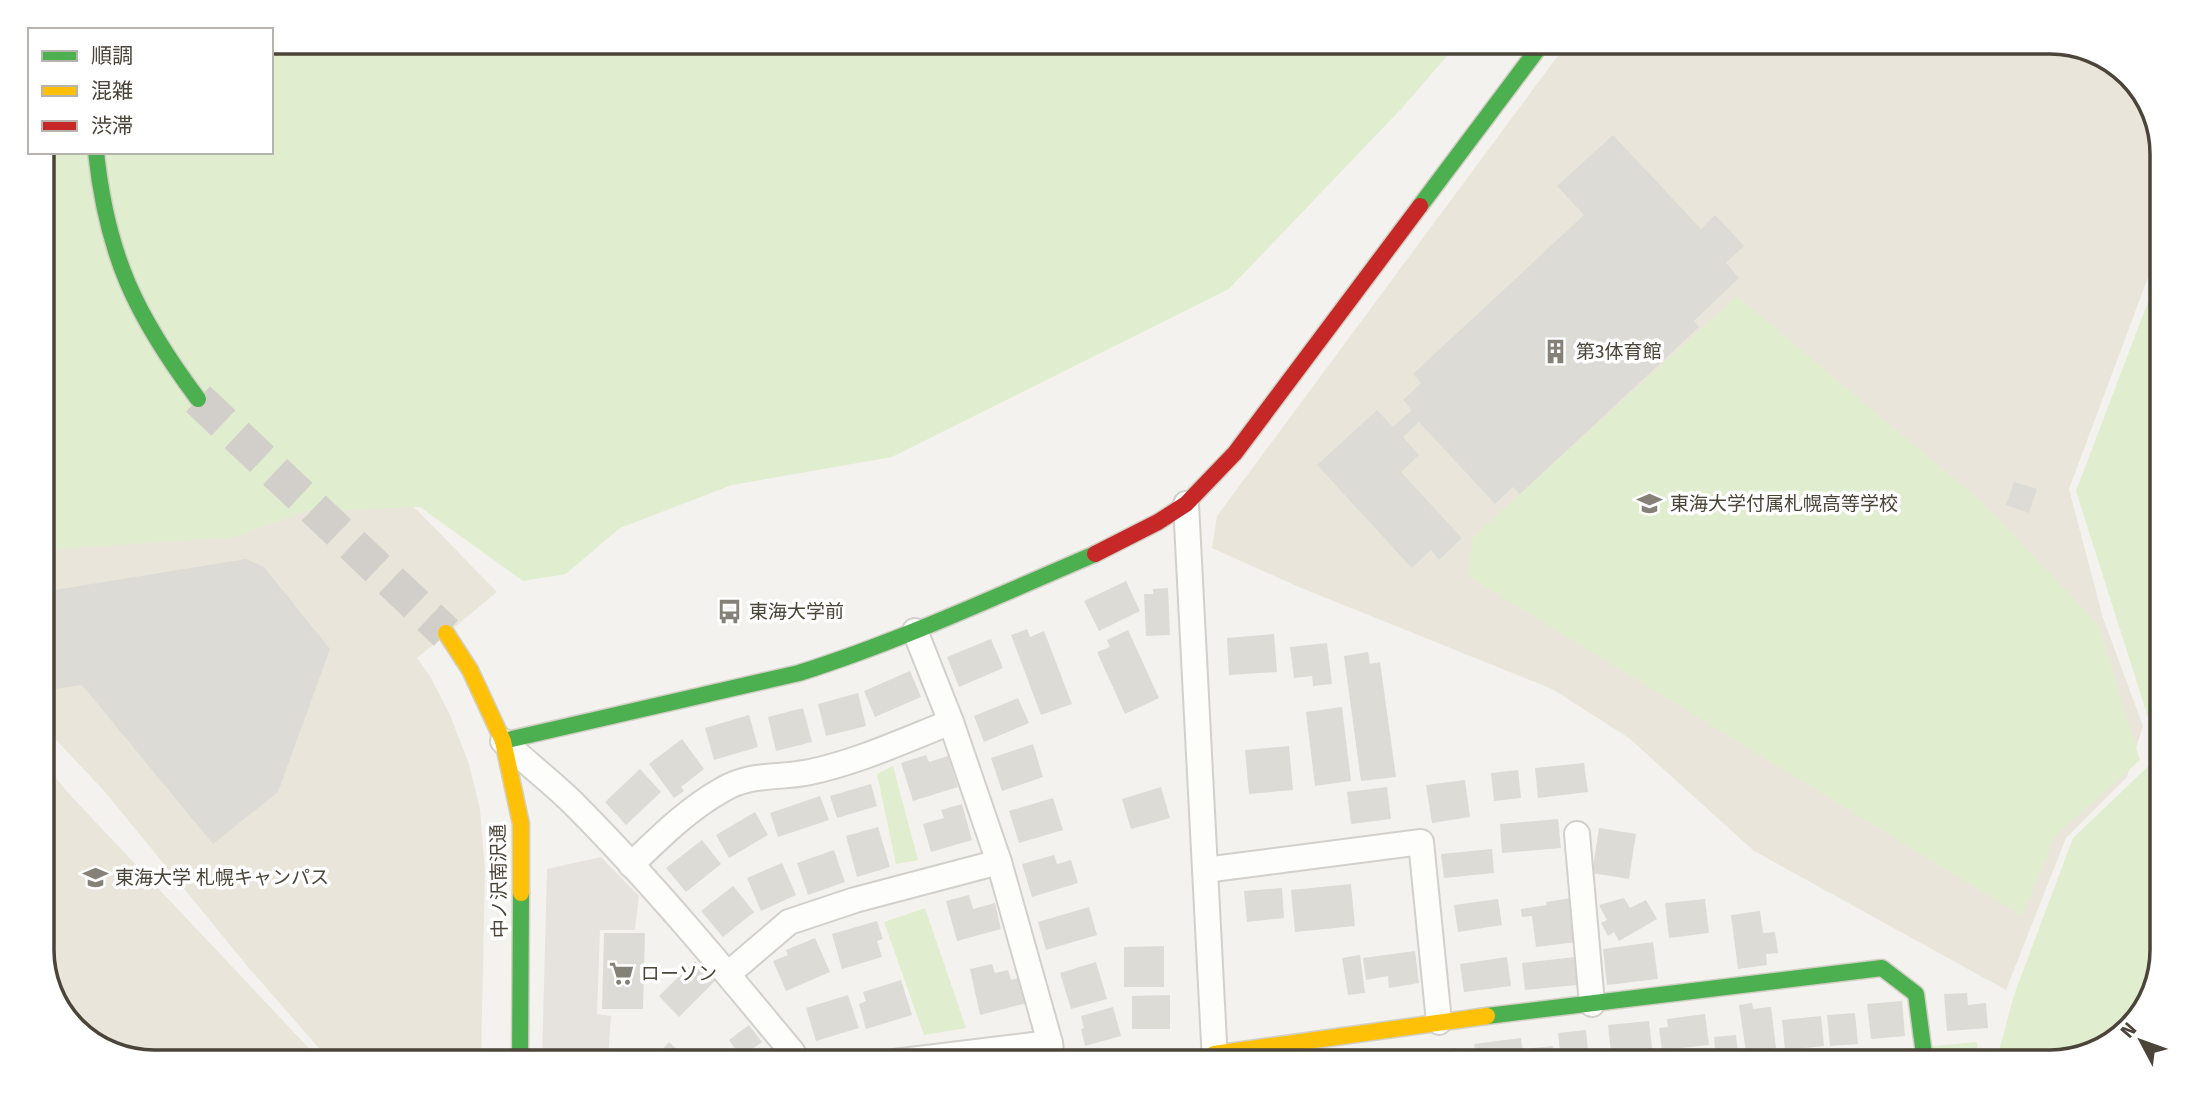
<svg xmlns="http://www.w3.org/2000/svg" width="2204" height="1104" font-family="'Fira Sans','Noto Sans JP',sans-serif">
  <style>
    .education { fill: #eae5da }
    .green { fill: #e1edcf }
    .parking { fill: #e6e3df }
    .building { fill: #dddbd6 }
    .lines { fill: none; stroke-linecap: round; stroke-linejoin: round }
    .secondary-tunnel { stroke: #d2cfca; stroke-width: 35; stroke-dasharray: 35 18; stroke-linecap: butt }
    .street-casing { stroke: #d2d0cb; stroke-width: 28 }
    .fast-casing { stroke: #d2cfc5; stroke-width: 19 }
    .slow-casing { stroke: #d2cfc5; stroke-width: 19 }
    .jam-casing { stroke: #d2cfc5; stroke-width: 19 }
    .street { stroke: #fdfdfc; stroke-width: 24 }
    .fast { stroke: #4caf50; stroke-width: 16 }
    .slow { stroke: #ffc107; stroke-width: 16 }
    .jam { stroke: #c62828; stroke-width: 16 }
    .labels { text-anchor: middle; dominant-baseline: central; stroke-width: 7; stroke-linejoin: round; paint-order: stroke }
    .poi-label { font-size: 19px; fill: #4a4439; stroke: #fff; text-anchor: start }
    .street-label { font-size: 19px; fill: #4a4439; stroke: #fff }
    .rim { fill: none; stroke: #4a4439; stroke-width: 3.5 }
  </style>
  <rect width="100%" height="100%" fill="#f4f2ee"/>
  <g class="education">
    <path d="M1568,42h482l49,11 44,38 19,56v93l-93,249 34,129 40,108 -16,51 -61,61 -60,152 -252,-139 -125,-113 -77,-49 -253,-102 -87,-39 5,-32z"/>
    <path d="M323,432l95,79 79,81 -80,66 13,18 20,39 19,49 11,45 5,61 -4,192h-150l-83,-95 -143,-175 -63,-67v-180z"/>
    <path d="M42,762l29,34 251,266h-168l-49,-11 -44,-38 -19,-55z"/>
  </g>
  <g class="green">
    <path d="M271,42h1188l-56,65 -174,182 -337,168 -160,28 -112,43 -54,46 -43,7 -103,-74 -114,4 -70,26 -194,13v-398h229z"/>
    <path d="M2162,265v685l-11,49 -39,44 -61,19h-55l18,-67 59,-157 87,-83 -84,-264z"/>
    <path d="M1737,296l246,207 115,121 42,136 -85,76 -33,80 -554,-340 5,-39z"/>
    <path d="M893,766l25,94 -22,4 -19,-90z"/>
    <path d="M925,908l41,120 -42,7 -40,-113z"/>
    <path d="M1977,1042l2,20h-45l-2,-16z"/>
  </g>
  <path class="parking" d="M601,857l38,39 -4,34h-35l-3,84 14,2 -3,46h-66l5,-193z"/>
  <g class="building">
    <path d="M1613,135l88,94 14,-14 29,31 -18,17 13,15 -45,43 5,6 -179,167 -7,-7 -18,17 -76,-82 -16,15 16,18 -18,17 61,66 -23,22 -8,-10 -19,18 -95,-103 60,-55 16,17 19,-17 -9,-10 18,-17 -8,-9 171,-159 -27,-29z"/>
    <path d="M2014,482l23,7 -8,24 -23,-8z"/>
    <path d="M246,559l18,8 66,82 -52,143 -65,52 -131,-159 -40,6v-99z"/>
    <path d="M1126,581l14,30 -41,20 -15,-30z"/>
    <path d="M1168,588l2,47 -24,1 -2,-42h9v-5z"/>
    <path d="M1027,629l3,8 14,-6 28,73 -31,11 -30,-80z"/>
    <path d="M1128,630l31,68 -34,16 -28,-62 13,-5 -3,-7z"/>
    <path d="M1274,634l3,38 -48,3 -2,-37z"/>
    <path d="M991,639l12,29 -44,19 -12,-30z"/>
    <path d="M1327,643l5,41 -19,2 -1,-10 -18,2 -4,-31z"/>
    <path d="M1368,652l2,12 10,-2 16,115 -35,4 -17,-125z"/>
    <path d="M910,671l11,26 -46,20 -11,-26z"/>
    <path d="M858,693l8,33 -40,10 -8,-32z"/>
    <path d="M1018,698l11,25 -45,19 -10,-26z"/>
    <path d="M1342,707l9,74 -36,5 -9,-74z"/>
    <path d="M803,708l9,34 -36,9 -8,-34z"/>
    <path d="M749,715l9,32 -44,13 -9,-32z"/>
    <path d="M682,739l22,30 -23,18 3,4 -10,7 -25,-34z"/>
    <path d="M1033,744l10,33 -41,14 -11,-33z"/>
    <path d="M1289,746l4,44 -44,4 -4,-44z"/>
    <path d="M926,755l3,7 19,-6 10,31 -45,14 -12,-38z"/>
    <path d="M1584,763l4,29 -50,6 -3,-30z"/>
    <path d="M640,769l21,23 -35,33 -21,-23z"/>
    <path d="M1518,770l3,28 -27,3 -3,-28z"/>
    <path d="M1465,780l5,37 -38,6 -6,-38z"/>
    <path d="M871,784l6,22 -40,12 -7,-22z"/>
    <path d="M1161,787l9,31 -39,11 -9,-30z"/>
    <path d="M1387,787l4,32 -40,5 -4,-32z"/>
    <path d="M820,796l9,24 -51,17 -8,-24z"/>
    <path d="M1053,798l10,32 -44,13 -10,-32z"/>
    <path d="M962,804l10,36 -41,12 -8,-28 21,-6 -3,-8z"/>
    <path d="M755,812l13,23 -39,23 -13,-23z"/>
    <path d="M1558,819l3,29 -59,5 -2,-29z"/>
    <path d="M878,827l12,40 -33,10 -11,-41z"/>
    <path d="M1599,828l37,6 -7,45 -37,-6z"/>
    <path d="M702,840l19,24 -35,28 -20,-24z"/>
    <path d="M1492,849l2,24 -50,5 -3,-24z"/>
    <path d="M834,850l11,32 -37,13 -11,-32z"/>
    <path d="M1054,855l3,9 14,-4 7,23 -46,14 -10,-33z"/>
    <path d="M782,863l14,32 -35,16 -14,-33z"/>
    <path d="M1351,884l4,42 -60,6 -4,-42z"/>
    <path d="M733,886l21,26 -31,25 -22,-26z"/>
    <path d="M1282,888l2,30 -37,4 -3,-31z"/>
    <path d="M969,895l4,14 22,-6 6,26 -44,12 -11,-40z"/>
    <path d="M1571,898l6,44 -41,5 -4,-31 -10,1 -1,-8 26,-4 -1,-3z"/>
    <path d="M1624,898l6,10 16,-8 11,19 -38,22 -5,-9 -6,4 -7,-13 6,-3 -8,-15z"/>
    <path d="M1498,899l4,26 -44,7 -4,-27z"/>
    <path d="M1705,899l4,34 -40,5 -4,-35z"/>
    <path d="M1089,907l8,28 -51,15 -8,-28z"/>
    <path d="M1760,911l3,22 12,-1 3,21 -12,1 1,11 -29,4 -7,-54z"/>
    <path d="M877,921l6,18 -6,2 5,16 -40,12 -10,-35z"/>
    <path d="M604,933h41l-2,76h-41z"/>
    <path d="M815,938l15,34 -44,19 -13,-30 15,-6 -2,-5z"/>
    <path d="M1653,942l5,37 -51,6 -4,-36z"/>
    <path d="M1164,946v41h-40v-40z"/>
    <path d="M1415,951l4,32 -30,5 -1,-12 -22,4 -3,-22z"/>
    <path d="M1360,955l5,38 -17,2 -6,-37z"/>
    <path d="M1507,957l4,29 -47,6 -4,-28z"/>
    <path d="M1575,957l2,28 -52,5 -3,-27z"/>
    <path d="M695,961l20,20 -36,36 -20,-21z"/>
    <path d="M1096,962l11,37 -36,10 -11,-36z"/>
    <path d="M992,964l3,9 13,-3 3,10 10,-3 6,26 -47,12 -10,-46z"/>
    <path d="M901,980l11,35 -46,14 -7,-25 7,-3 -3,-9z"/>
    <path d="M1967,993l1,12 18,-2 2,25 -41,3 -3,-37z"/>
    <path d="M848,995l11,33 -43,13 -10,-33z"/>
    <path d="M1170,995v34h-38v-33z"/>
    <path d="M1902,1001l3,35 -34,3 -4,-35z"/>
    <path d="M1752,1003l1,6 18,-2 5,41 -30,4 -7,-47z"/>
    <path d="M1113,1007l8,29 -36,10 -4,-17 3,-1 -3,-12z"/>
    <path d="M1855,1013l3,31 -28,2 -3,-31z"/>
    <path d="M1705,1014l4,31 -47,5 -3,-22 9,-1 -1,-8z"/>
    <path d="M1821,1016l3,30 -39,4 -3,-30z"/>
    <path d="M1649,1021l4,36 -41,4 -4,-36z"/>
    <path d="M749,1025l13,17 -21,15 -12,-17z"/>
    <path d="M1586,1030l3,32h-28l-3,-29z"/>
    <path d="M1736,1035l3,27h-23l-2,-25z"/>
    <path d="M1521,1038l3,24h-47l-3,-18z"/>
    <path d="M669,1042l22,20h-40z"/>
    <path d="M1553,1046l2,16h-20l-2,-14z"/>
    <path d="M1457,1048l1,14h-32l-1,-10z"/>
    <path d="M1193,1051v11h-52v-8z"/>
    <path d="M1410,1054l1,8h-38v-4z"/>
  </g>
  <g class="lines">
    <path class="secondary-tunnel" d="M198,399l248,234"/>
    <defs>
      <g id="street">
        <path d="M1186,504l29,558"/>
        <path d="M915,631l36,91 48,140 51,181 2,19"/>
        <path d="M503,741c22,20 46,39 68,60 79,79 151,166 222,252v9"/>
        <path d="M1577,834l15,170"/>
        <path d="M631,865c28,-27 57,-56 91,-75 31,-18 56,-11 88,-18 48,-10 95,-32 141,-50"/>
        <path d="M1205,870l216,-28 18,180"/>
        <path d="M728,974l61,-52 66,-22 144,-38"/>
        <path d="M894,1062l156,-19"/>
      </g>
      <g id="fast">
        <path d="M96,152c11,104 40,164 102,247"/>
        <path d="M1420,206l123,-164"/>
        <path d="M503,741l296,-68c101,-32 198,-77 296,-119"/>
        <path d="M1487,1016l395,-48 34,26 9,68"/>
        <path d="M520,1062l1,-169"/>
      </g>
      <g id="slow">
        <path d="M446,633l24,37 33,71 18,83v69"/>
        <path d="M1214,1054l273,-38"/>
      </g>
      <path id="jam" d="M1095,554l63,-32 28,-18 49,-51 185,-247"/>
    </defs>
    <use href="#street" class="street-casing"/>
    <use href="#fast" class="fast-casing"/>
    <use href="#slow" class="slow-casing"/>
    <use href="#jam" class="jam-casing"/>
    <use href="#street" class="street"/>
    <use href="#fast" class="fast"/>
    <use href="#slow" class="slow"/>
    <use href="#jam" class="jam"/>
  </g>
  <defs>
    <symbol id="building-bare" viewBox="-9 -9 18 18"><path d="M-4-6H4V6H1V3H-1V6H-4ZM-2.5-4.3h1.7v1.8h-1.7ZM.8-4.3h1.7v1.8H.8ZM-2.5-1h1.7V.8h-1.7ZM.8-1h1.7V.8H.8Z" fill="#868178" stroke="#fff" stroke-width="2.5" paint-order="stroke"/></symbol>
    <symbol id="school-bare" viewBox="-9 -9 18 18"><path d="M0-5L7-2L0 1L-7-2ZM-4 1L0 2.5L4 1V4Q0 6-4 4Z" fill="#868178" stroke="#fff" stroke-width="2.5" paint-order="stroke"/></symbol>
    <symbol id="bus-bare" viewBox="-9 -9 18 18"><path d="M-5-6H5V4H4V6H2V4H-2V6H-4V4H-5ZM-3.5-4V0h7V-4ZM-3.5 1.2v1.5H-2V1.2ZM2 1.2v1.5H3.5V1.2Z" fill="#868178" stroke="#fff" stroke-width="2.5" paint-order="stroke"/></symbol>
    <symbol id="university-bare" viewBox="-9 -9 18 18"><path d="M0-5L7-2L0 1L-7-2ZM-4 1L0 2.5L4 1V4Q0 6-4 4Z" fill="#868178" stroke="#fff" stroke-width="2.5" paint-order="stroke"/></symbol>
    <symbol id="supermarket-bare" viewBox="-9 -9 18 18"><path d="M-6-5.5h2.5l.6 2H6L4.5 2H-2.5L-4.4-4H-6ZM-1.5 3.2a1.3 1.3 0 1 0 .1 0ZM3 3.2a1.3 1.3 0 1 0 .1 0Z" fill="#868178" stroke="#fff" stroke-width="2.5" paint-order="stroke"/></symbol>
  </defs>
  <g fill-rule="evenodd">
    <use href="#building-bare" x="1538" y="334" width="35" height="35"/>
    <use href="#school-bare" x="1632" y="486" width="35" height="35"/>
    <use href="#bus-bare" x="712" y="594" width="35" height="35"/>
    <use href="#university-bare" x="78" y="860" width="35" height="35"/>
    <use href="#supermarket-bare" x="604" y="956" width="35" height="35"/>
  </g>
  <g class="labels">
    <g class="poi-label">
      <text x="1576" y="351">第3体育館</text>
      <text x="1670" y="503">東海大学付属札幌高等学校</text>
      <text x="749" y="611">東海大学前</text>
      <text x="115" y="877">東海大学 札幌キャンパス</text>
      <text x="641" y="973">ローソン</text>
    </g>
    <g class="street-label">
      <text transform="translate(499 881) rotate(-91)">中ノ沢南沢通</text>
    </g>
  </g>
  <path d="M0 0H2204V1104H0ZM154 54H2050A100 100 0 0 1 2150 154V950A100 100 0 0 1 2050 1050H154A100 100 0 0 1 54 950V154A100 100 0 0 1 154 54Z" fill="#fff" fill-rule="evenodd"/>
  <path class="rim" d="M154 54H2050A100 100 0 0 1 2150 154V950A100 100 0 0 1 2050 1050H154A100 100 0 0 1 54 950V154A100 100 0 0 1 154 54Z"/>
  <rect x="28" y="28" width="245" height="126" fill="#ffffff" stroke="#b7b4b0" stroke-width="2"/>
  <rect x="42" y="51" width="35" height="10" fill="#4caf50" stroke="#b7b4b0" stroke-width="2"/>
  <text x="91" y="63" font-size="21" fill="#4a4439">順調</text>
  <rect x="42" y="86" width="35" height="10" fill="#ffc107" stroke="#b7b4b0" stroke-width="2"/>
  <text x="91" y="98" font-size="21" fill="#4a4439">混雑</text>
  <rect x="42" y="121" width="35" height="10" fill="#c62828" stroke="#b7b4b0" stroke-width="2"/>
  <text x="91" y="133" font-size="21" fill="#4a4439">渋滞</text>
  <g transform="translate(2141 1041) rotate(311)" stroke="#ffffff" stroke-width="5" paint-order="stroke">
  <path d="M0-5L12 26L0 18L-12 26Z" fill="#4a4439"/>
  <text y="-10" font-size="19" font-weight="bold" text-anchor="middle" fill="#4a4439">N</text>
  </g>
</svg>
